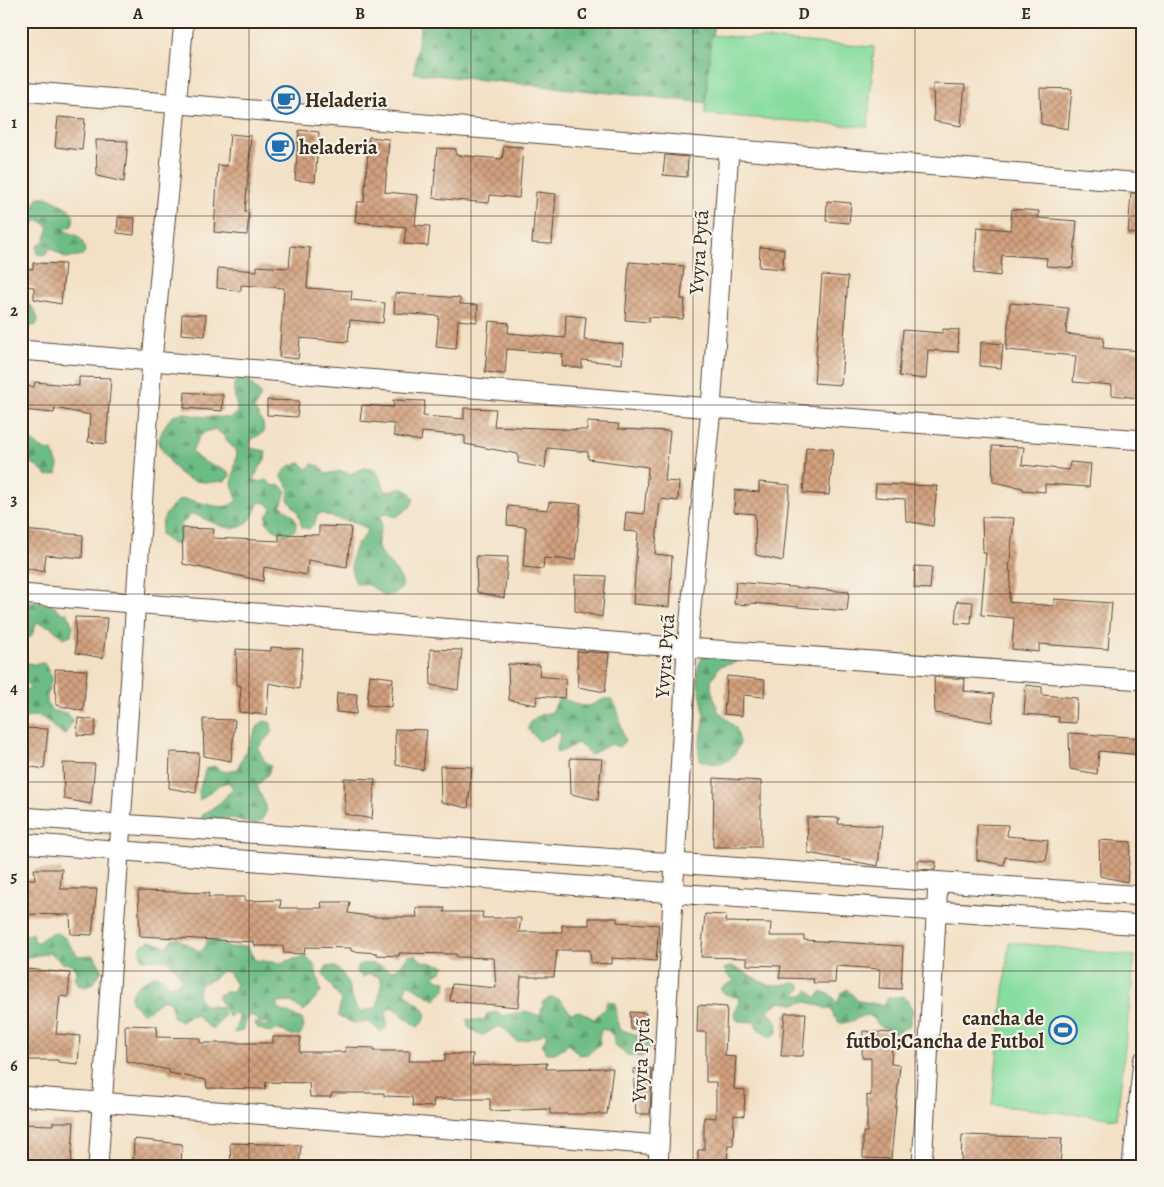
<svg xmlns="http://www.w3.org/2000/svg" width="1164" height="1187" font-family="Alegreya,serif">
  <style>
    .forest { fill: url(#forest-firs); stroke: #547352 }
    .garden { fill: #87dda0; stroke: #61845f }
    .building { fill: url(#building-cross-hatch) }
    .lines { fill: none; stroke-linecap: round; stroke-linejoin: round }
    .minor-casing { stroke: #574537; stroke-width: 21 }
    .minor { stroke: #fff; stroke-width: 19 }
    .grid { fill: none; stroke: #3b2a1e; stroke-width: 1; stroke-opacity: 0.55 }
    .labels { text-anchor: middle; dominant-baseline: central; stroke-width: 4.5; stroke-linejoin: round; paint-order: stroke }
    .poi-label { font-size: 20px; font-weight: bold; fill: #3b2a1e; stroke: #f7f3e8; text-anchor: start }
    .street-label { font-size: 20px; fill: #3b2a1e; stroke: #f7f3e8 }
    .neatline { fill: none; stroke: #3b2a1e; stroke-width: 2 }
    .grid-label { font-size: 16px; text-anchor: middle; font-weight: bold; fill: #3b2a1e }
  </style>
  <defs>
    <pattern id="forest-firs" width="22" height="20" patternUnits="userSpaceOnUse" patternTransform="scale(1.25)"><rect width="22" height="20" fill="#6dbc86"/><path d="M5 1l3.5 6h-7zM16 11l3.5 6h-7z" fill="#5b996d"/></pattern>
    <pattern id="building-cross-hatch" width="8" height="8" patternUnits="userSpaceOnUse" patternTransform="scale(1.25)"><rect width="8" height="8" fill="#d3a27f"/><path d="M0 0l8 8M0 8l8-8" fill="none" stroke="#ac8467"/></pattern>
  </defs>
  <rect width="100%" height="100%" fill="#f7f3e8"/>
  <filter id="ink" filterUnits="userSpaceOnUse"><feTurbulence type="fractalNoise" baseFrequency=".02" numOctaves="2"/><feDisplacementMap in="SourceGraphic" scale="10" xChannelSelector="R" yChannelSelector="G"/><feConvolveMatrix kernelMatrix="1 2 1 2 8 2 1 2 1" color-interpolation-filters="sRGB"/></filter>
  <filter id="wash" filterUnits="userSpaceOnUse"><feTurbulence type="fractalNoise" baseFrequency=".0096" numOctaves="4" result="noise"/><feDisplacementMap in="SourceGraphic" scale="20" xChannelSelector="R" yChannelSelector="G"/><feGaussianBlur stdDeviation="1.12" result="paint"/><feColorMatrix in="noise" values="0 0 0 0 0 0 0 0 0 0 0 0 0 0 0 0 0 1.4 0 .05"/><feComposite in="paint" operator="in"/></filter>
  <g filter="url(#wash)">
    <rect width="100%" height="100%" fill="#f3e1c6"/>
    <g class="forest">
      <path d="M421,21h293l-5,82 -295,-30z"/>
      <path d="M38,197h9c10,7 32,10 25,29l-9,3c12,9 18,2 22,22l-2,4 -17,3 -16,-10 -5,7 -8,-1v-8l7,-5 5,-14 -11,-8 -5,6 -4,2 -5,-4 1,8 -4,5v-17l2,3 9,-10z"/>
      <path d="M21,302c11,2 15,8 17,19l-2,4 -15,4z"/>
      <path d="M243,379l7,3 11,13 -7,14 9,14 1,9 -13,8 -1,8 16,3 -1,8 -12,20 7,3 7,-2 6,6 8,-1 5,6 -5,15c10,8 18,11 14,24l-7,4 -9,-2 -13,-9 1,-8 5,-6 -6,-6 -7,-1c-3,5 -4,11 -7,15 -15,24 -42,2 -60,-3l-11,11v16l-7,4 -13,-10c-1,-16 7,-25 18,-35 20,-3 45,17 58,-1l-5,-15 5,-32c-8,-8 -13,-18 -22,-23l-10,3 -6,5 -7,14c9,15 27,13 39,24l-6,6c-42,5 -47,-6 -67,-38 3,-11 11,-30 24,-30 5,-1 10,3 16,3 10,2 20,0 32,2l7,-4c1,-12 -6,-21 -2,-32z"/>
      <path d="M21,438c13,0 19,14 31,13l6,14 -1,9 -9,2 -18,-15 -9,1z"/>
      <path d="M301,463l6,6 5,-5 8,2 5,8 17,-3 8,3c27,-13 25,-6 36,18l16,-4 8,4 4,8 -4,7 -14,10 -9,-3 -7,2c5,12 -4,19 -2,31 3,14 48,42 7,49 -10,-6 -14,-14 -28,-12 -7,-10 -8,-24 -2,-36 4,-9 11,-9 12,-20 -15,-8 -31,-8 -46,-15l-4,2 -2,8 -6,6 -7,-2 -4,-15 -10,-12 1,-12 -8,-13 8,-9z"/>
      <path d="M27,602l23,2 14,10 2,-2 7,14 -2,9 -8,3 -12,-11 -14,-5 -6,15 -10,1v-27l7,-1z"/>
      <path d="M705,654l31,4 -1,5 -15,3 -9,14v8l7,23 18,17 4,15c-6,19 -22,25 -40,17 -4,-15 4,-27 4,-42 0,-23 -15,-44 1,-64z"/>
      <path d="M21,662l13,2 10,-1 8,15 -5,17v8l4,8 16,2 6,7 -8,15c-19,-8 -17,-27 -44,-15v-29l10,-2 -10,-11z"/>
      <path d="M559,698c9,2 19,8 27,8 11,0 22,-16 30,0 3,6 5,25 9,35l-6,6 -8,-3 -21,11 -12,-12c-9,3 -13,9 -22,10l5,-22 -22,10 -11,-12c3,-13 12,-14 24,-17z"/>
      <path d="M264,721l7,2 1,8 2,-1 -16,18 7,14 6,4 -3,8 -11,12 10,23c-10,28 -21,8 -39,9 -9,1 -15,6 -24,5l-3,-7 20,-14 12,-14 -5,-6 -9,3 -19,15 -1,-9 7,-23 8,-2 7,5 8,1 8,-3 21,-43z"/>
      <path d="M32,933l4,11c24,-21 27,-8 42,12l16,-1 8,15 -9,14 -7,3 -8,-2 -3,-7 1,-8 -6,-6 -8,-1 -11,-10 -24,4 -6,14v-30l3,-5z"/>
      <path d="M179,939l21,13 5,-5 2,-7h8l15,8 17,-2 8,14 24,3 24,-6 7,3 5,7 6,25 -17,19 -13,-9 -15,1 4,7 22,9 2,8 -4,8h-8l-16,-6 -6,4 -12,-5 -4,-6 11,4 8,-2 -14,-2 -3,-5 -7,-2 -7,16 -8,2 5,-14 -3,-7 -7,5 -12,-21 8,-4h8l3,-7 -8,-13 -8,-1 -5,7 -14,6 -3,7 1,8 6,6 17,3 2,7 -10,14 -7,-3 -11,-11 -8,1 -7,6 -7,-4 -4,-16 -7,-3 -13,11 -8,3 -11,-11v-7c5,-10 14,-15 25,-20l7,4 6,7 8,-2 5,-6 -14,-18 -25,-1 -4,-8 4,-7 7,-3 18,6 3,-7z"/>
      <path d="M416,955l6,6 23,5 -4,6 -8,3 5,5 8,1 -1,8 -10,11 -28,-17 -2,8c5,10 16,12 21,22l-2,8 -6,6c-11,-5 -16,-15 -27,-20l-5,5 1,15 -6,5 -12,-10 -16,1 -15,-7 3,-16 -18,-26 3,-7 8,-1c20,14 12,31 27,46l16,-5 5,-24 -4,-7 -8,-2 -8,3 -6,-6 4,-7c11,-2 21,1 31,7l7,-3 10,-12z"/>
      <path d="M732,966l38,20 25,-3 5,2 1,4 -6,6h8l6,-5 7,8 5,-6c9,0 12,5 16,12l4,-11 6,-4 11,12 25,4 5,-7 16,-2 9,14 -4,16 -14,7 -15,-7 -11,-11c-11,0 -17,9 -29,8l-6,-6 -2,-7c-13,-3 -24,-12 -36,-6 -13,-1 -18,-5 -28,7l10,13 -1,8 -5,6 -14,-8 -3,-8 -17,-1 -4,-7 6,-16 -15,-4 -5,-5 15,-9 -7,-4 -4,-7z"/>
      <path d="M552,997l8,3 11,13 8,-2 15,8 11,-11 2,-7 8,2c3,9 1,16 4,26l24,8 5,6v8l-6,6 -15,-2 -13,-10v-8l-5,-6 -7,-2 -3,7 1,8 -12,10 -9,1 -10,-11 -14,9h-9l-4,-8 4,-7v-7l-6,5 -23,6 -12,-13 -7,-3 -16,10 -14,-9 -1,-8 17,2 3,-7 9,-2 6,4 24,-5 14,5 4,-15z"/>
    </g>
    <g class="garden">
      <path d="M711,35l163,12 -6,80 -163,-13z"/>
      <path d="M1009,942l126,14 -18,163 -125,-14z"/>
    </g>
    <g id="blocks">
      <g class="building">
        <path d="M933,84l32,1 -4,41 -27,-5z"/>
        <path d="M1040,88l32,1 -4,40 -27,-5z"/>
        <path d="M58,117l27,2 -3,31 -27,-3z"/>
        <path d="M299,130l20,2 -4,50 -20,-2z"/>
        <path d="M230,134l21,2 -6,76 4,1 -2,22 -33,-3 4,-67 9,1z"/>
        <path d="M369,137l20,2 -4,53 33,3 -3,30 15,1 -2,20 -24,-2 2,-17 -51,-5 2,-20h7z"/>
        <path d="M96,140l32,1 -4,41 -27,-6z"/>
        <path d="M504,146l19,1 -4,51 -29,-3 -1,8 -56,-5 4,-50 19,1v6l46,4z"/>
        <path d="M665,155l23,2 -1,20 -24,-2z"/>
        <path d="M536,192l20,2 -4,50 -20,-1z"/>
        <path d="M1131,193l12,1v40l-15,-1z"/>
        <path d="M827,201l24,2 -2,20 -23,-2z"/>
        <path d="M1012,209l27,2 -1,7 39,3 -4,47 -27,-2 1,-8 -45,-3 -2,21 -26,-3 3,-46 33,3z"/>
        <path d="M118,217l17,1 -1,17 -17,-2z"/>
        <path d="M291,246l19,2 -3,40 45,3 -1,9 34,3 -2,20 -33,-3 -2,22 -48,-4 -2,21 -19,-2 5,-69 -43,-3v6l-24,-3 1,-20 39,3v-5l32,2z"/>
        <path d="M760,247l24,2 -1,20 -24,-2z"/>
        <path d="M629,262l55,4 -3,33h4l-2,20 -34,-2v5l-24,-2z"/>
        <path d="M33,263l32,1 -4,40 -27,-5v-12l-13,-1v-18l12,1z"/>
        <path d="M822,275l26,2 -7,108 -27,-2z"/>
        <path d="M395,293l65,5v6l18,1 -1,17 -19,-2 -2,29 -20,-2 3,-31 -45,-3z"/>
        <path d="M1010,303l58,5 -2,26 38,4 -1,10 39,3 -4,47 -26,-3v-10l-39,-3 3,-26 -70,-6z"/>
        <path d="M182,314l24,1 -1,21 -24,-2z"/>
        <path d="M566,315l20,2 -2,23 39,4 -1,20 -40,-4v8l-20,-2 1,-12 -56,-5 -2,25 -20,-2 4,-51 20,2 -1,10 57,5z"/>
        <path d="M943,329l16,1 -1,22 -30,-2 -2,29 -27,-3 4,-46 40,3z"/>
        <path d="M981,342l22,2 -2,24 -21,-2z"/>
        <path d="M79,377l32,1 -5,66 -18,-2 2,-27 -35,-7 -1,5 -33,-3v-24l13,1 1,-5 44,4z"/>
        <path d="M185,392l38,3 -1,16 -38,-3z"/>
        <path d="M267,400l32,1 -2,16 -30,-2z"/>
        <path d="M393,400l32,1 -2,15 41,3v-11l32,1 -2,17 93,4v-8l32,2 -1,5 52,2 -5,50 14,1 -1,19 -18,-2 -5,55 17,2 -3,51 -36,-3 5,-72 -14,-1 2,-19 18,2 4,-47 -60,-8v-7l-41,-4 -2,20 -27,-5v-9l-53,-10v-8l-43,-4 -1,9 -27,-5v-12l-34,-3 2,-16 32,2z"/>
        <path d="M992,446l32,1 -2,18 47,5 1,-8 21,2 -2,23 -44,-3v8l-22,-2v-2l-30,-6z"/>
        <path d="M806,447l27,2 -4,46 -26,-2z"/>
        <path d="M759,482l31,3 -7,76 -27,-6 -1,-41 -21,-2 1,-22 24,2z"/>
        <path d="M876,484l61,2 -4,40 -27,-5 -1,-22 -30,-2z"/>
        <path d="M549,502l32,2 -6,56 -31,-2 -1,11 -20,-2 3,-40 -19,-2 1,-19 40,4z"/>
        <path d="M982,517l32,1 -5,53h2l-2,31 45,4v-7l58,4 -4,46 -69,-5v8l-27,-3 2,-31 -33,-3 5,-62h-3z"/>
        <path d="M319,526l32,1 -4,40 -39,-7 -1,15 -43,-8 -1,14 -80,-17 -1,-36 32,1 -1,9 66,3v-7l40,1z"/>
        <path d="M21,530l62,5 -1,23 -36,-3 -2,17 -23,-5z"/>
        <path d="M476,556l32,1 -4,41 -27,-6z"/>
        <path d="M915,566l17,1 -2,22 -16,-1z"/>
        <path d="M575,575l31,1 -4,41 -27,-6z"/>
        <path d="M736,582l113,10 -2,19 -96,-8 -1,2 -16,-1z"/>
        <path d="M957,601l16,1 -2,22 -16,-1z"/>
        <path d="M75,617l32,1 -4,40 -27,-5z"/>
        <path d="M271,647l32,2 -4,40 -30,-6 -2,32 -28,-3 2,-26 -4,-1 -1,-36 35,2z"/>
        <path d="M430,649l32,1 -4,40 -27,-5z"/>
        <path d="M577,651l32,2 -4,39 -27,-5z"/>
        <path d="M508,664l32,1 -1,11 27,3 -1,19 -28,-2 -1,9 -27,-5z"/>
        <path d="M55,669l32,1 -4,41 -27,-6z"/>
        <path d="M370,675l23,3 -2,29 -24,-2z"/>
        <path d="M727,676l38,4 -1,17 -21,-2 -1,21 -18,-2z"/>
        <path d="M934,677l31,2 -1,12 30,3 -2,28 -57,-9z"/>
        <path d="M1026,685l16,2v8l35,3 -1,25 -18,-1 1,-5 -35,-3z"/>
        <path d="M337,693l20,1 -1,20 -20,-2z"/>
        <path d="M78,718l18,2 -2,16 -17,-1z"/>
        <path d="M203,719l32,1 -4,41 -27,-5z"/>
        <path d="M21,728l27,1 -4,40 -23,-4z"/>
        <path d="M395,729l32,1 -4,40 -27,-5z"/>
        <path d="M1069,733l74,5v17l-44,-4 -2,23 -27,-5z"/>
        <path d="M170,752l29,1 -3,40 -27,-5z"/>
        <path d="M570,758l32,1 -4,41 -27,-6z"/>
        <path d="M63,763l32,1 -4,40 -27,-5z"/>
        <path d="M440,766l32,1 -4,41 -27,-6z"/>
        <path d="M344,778l31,1 -3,40 -27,-5z"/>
        <path d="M714,778l47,3v66h-48z"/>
        <path d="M807,817l32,1 -1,6 44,2 -4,40 -70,-13z"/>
        <path d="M977,824l31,1 -1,11 41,4 -2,21 -41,-4 -1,8 -27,-5z"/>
        <path d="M1099,840l32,2 -4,40 -27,-6z"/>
        <path d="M918,860l18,2 -1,8 -17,-1z"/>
        <path d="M34,869h28l-2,20h37l-5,46 -21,-1 -1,-19 -49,-1v-35h14z"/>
        <path d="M138,891l71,2 -1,4h37l-1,4 37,-1 -1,8h42l-1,-6h29l-2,11 26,4h43l-1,-9h29l-1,4h39l-1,6h39l-2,14h43v-7h27v-7h28v4l42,3 -3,36 -44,-3v6l-21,-1 -1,-13h-33l-3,27h-33l-3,30 -68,-6 2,-17 44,4 -2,-30 -37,-1 -1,-3 -57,-1v3l-22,-1v-2l-26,-2v-3l-46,-1 -1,7 -20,-1 -1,-7h-28l-1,-4 -114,-6z"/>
        <path d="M705,914l21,1 -1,7 46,1 -1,13h34v4l99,6 -2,43 -22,-1 1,-19 -44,-3 -1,17h-22l1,-4 -35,-1 2,-12 -34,-1v-7l-46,-1z"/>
        <path d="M26,969l44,4 -2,24 -8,-1 -4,38 24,2 -2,28 -20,-2v-2h-37v-57z"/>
        <path d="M698,1005l29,2 -2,49 11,1 -2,32 11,1 -1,26 -10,-1 -1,30h-5l-1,21h-29v-16h6v-33l12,1v-36h-10v-50h-9z"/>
        <path d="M630,1012l16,1 -2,17 -13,-1z"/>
        <path d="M785,1013h21l-3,43h-22z"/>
        <path d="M125,1025l32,1 -1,11 44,1v5h73v-6h28l-2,15h47l-1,-5 29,1 -1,3h37l-1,10h36v-7h28l-1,12 75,-3 -1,6 67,-1 -6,46h-57v-5l-60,2v-12h-56l-1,8 -20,-1 -1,-9 -28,-1v-3h-52l-1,4h-21l-1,-14 -43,-1 -1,7 -58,-1 -1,-8 -37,-7v-3l-43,-9z"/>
        <path d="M863,1031l29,2 -1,31 9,1 -9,94 -28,-1v-26h4v-37l4,1v-38h-9z"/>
        <path d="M633,1069h19l-2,45h-14z"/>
        <path d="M53,1122h21l-3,42h-36v2h-14v-42l32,1z"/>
        <path d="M962,1135l100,3 -2,28h-99z"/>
        <path d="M134,1139l48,5 -1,22h-48z"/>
        <path d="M230,1143l71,2 -2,21h-68z"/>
      </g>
    </g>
  </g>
  <g filter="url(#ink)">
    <use href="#blocks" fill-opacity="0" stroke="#574537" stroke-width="1"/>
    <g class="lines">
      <defs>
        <g id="minor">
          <path d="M21,91l1122,92"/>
          <path d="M21,350l690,58 432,32"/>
          <path d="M21,594l666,54 456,32"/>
          <path d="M21,817l1122,79"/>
          <path d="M21,843l652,50 470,32"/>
          <path d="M21,1096l638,49"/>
          <path d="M98,1166l54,-805 32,-340"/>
          <path d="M658,1166l29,-518 24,-240 18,-258"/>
          <path d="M922,1166l16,-284"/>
          <path d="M1132,1166l11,-105"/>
        </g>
      </defs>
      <use href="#minor" class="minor-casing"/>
      <use href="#minor" class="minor"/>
    </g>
  </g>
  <path class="grid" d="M249,21v1145M471,21v1145M693,21v1145M915,21v1145M21,216h1122M21,405h1122M21,594h1122M21,782h1122M21,971h1122"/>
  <defs>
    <symbol id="cafe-ring" viewBox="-11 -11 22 22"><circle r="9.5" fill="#f7f3e8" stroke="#1f6fb2" stroke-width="1.5"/><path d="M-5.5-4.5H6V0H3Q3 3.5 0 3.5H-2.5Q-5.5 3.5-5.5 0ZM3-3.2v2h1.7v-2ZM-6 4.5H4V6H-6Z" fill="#1f6fb2"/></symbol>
    <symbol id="stadium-ring" viewBox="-11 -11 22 22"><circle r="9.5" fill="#f7f3e8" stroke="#1f6fb2" stroke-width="1.5"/><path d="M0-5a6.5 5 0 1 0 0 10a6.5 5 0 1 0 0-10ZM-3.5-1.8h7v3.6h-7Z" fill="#1f6fb2"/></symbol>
  </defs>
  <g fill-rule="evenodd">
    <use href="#cafe-ring" x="270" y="84" width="32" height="32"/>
    <use href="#cafe-ring" x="264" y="131" width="32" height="32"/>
    <use href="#stadium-ring" x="1047" y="1014" width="32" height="32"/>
  </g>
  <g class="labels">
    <g class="poi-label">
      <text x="305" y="100">Heladeria</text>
      <text x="299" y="147">heladeria</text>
      <text x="1044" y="1018" text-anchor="end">cancha de<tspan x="1044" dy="23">futbol;Cancha de Futbol</tspan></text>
    </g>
    <g class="street-label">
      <text transform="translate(699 252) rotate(-86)">Yvyra Pytã</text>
      <text transform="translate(665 656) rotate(-86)">Yvyra Pytã</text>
      <text transform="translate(641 1060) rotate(-87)">Yvyra Pytã</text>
    </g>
  </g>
  <rect width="1164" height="1187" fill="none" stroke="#f7f3e8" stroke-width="55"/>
  <rect x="28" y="28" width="1108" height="1132" class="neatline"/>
  <g class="grid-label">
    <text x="138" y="19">A</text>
    <text x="360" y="19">B</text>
    <text x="582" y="19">C</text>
    <text x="804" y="19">D</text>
    <text x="1026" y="19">E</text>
    <text x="14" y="128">1</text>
    <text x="14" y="316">2</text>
    <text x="14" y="505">3</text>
    <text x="14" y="694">4</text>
    <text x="14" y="882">5</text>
    <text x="14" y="1071">6</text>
  </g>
</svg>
